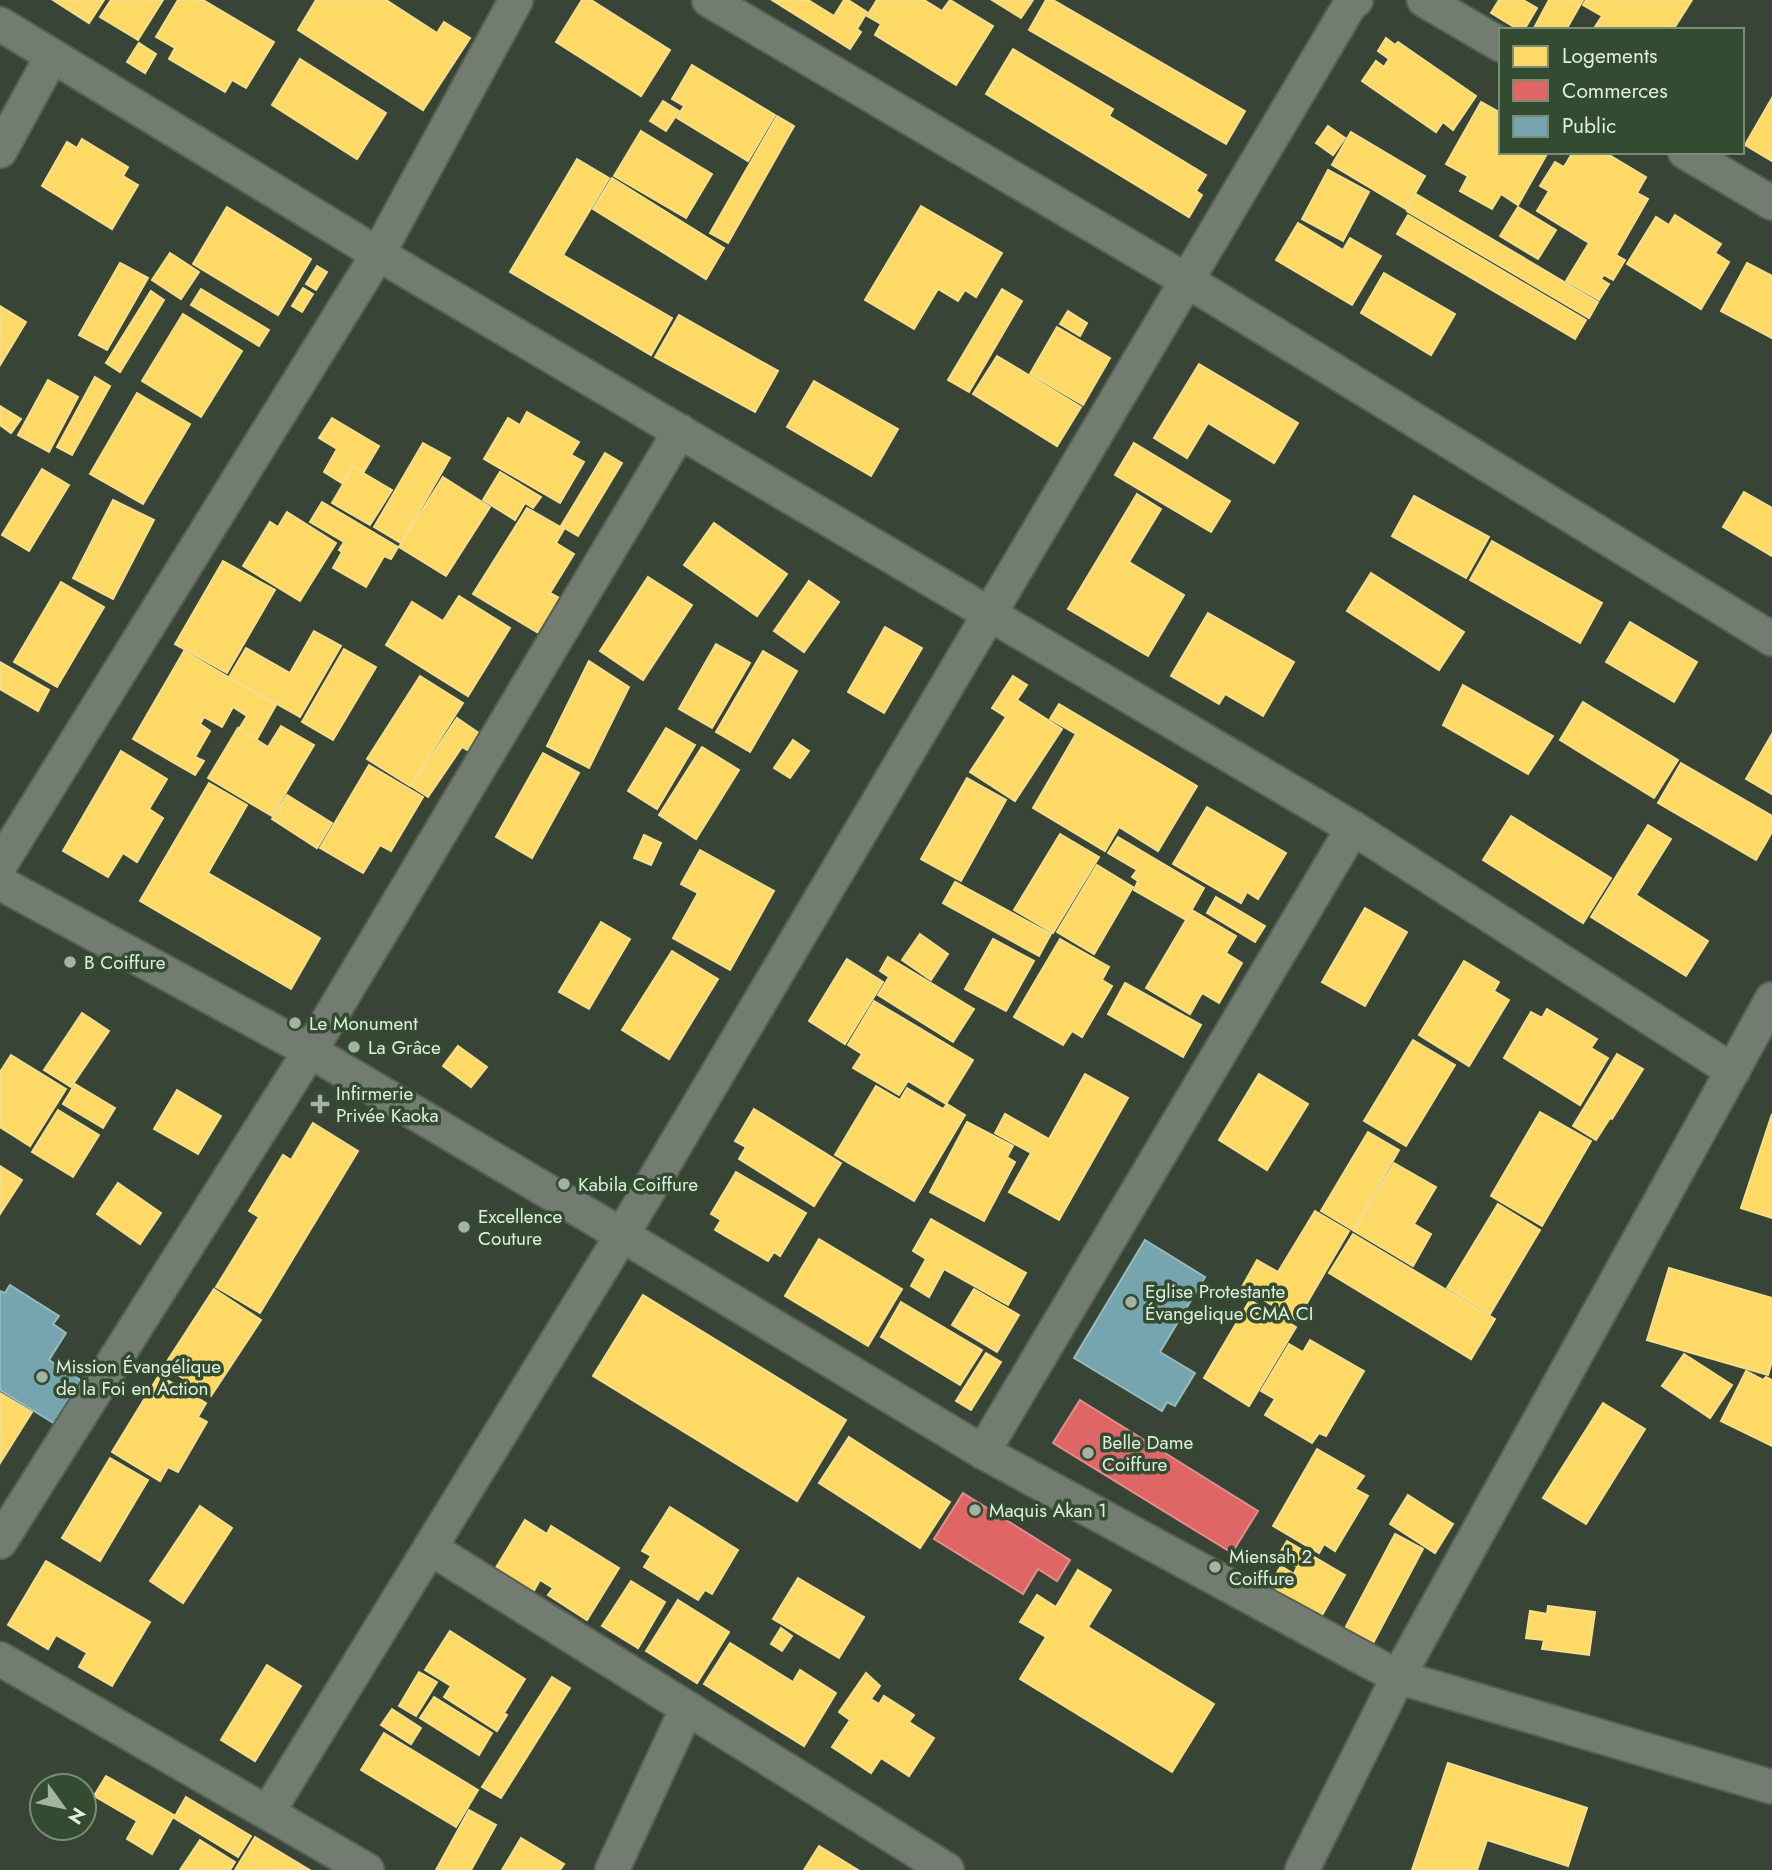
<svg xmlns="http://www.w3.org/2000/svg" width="1772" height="1870" font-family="Jost,sans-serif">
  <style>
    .homes { fill: #ffd966; stroke: #f6df8a; stroke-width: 2 }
    .shops { fill: #e06666; stroke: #e08f8a; stroke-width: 2 }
    .public { fill: #76a5af; stroke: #96bbbd; stroke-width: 2 }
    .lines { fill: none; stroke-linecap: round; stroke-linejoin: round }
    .minor-casing { stroke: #566154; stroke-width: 37 }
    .minor { stroke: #727c71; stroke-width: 33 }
    .poi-dot { fill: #a5b3a3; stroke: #334b30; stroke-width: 2.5 }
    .labels { text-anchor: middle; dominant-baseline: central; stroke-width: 7; stroke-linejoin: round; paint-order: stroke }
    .poi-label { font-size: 19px; fill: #e0eede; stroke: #334b30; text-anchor: start }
  </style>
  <rect width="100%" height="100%" fill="#384536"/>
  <g class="homes">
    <path d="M53,0h51l-15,23z"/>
    <path d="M111,0h52l-25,40 -38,-23z"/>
    <path d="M178,0h25l71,42 -28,46 -14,-8 -7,12 -56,-33 6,-11 -19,-11z"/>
    <path d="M316,0h70l51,33 7,-11 26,16 -47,72 -125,-80z"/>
    <path d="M582,0h9l79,50 -29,46 -85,-54z"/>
    <path d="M772,0h36l26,16 10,-16h4l19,12 -10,17 4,3 -11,17z"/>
    <path d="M877,0h47l18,11 8,-11 43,26 -37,59 -81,-50 6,-11 -14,-8z"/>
    <path d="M992,0h41l-12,18z"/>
    <path d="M1046,0h7l192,111 -19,33 -197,-114z"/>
    <path d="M1499,0h24l14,8 -13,22h-5l-28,-17z"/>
    <path d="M1549,0h34l-17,30h-33z"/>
    <path d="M1586,0h106l-19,30h-73l-5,-3 7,-11 -19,-11z"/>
    <path d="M1386,38l9,7 3,-3 78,54 -23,34 -10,-8 -7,10 -74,-51 14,-20 8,6 5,-8 -11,-8z"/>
    <path d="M139,43l17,11 -11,19 -18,-11z"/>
    <path d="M1013,49l100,60 -4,7 97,59 -10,16 6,4 -13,22 -203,-123z"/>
    <path d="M300,59l86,54 -29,46 -85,-54z"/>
    <path d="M692,65l83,50 -27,46 -71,-43 7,-12 -12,-7z"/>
    <path d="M1772,98v63l-27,-16z"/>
    <path d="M663,101l16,10 -13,20 -16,-10z"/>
    <path d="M1481,102l20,11v39h47l-30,53 -17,-11 -9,15 -32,-18 8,-15 -22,-12z"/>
    <path d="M777,116l17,10 -66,117 -18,-10z"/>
    <path d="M1328,126l17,12 -12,17 -17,-12z"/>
    <path d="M641,131l71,43 -26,44 -72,-42z"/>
    <path d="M1351,132l74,44 -19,33 -74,-44z"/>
    <path d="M82,139l46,28 -5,9 15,9 -26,44 -70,-43 25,-44 10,6z"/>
    <path d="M1573,152h31l42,25 -9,16 11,6 -32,56 9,5 -12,20 -9,-5 -3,4 8,5 -10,16 -33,-19 23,-38 -52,-32 12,-20 -9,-5 15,-24 9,5z"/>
    <path d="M577,159l32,19 -46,77 109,63 -21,37 -141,-83z"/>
    <path d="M1328,170l41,22 -26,49 -41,-22z"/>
    <path d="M612,178l112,70 -18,31 -113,-70z"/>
    <path d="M1416,194l182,108 -9,16 -182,-107z"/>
    <path d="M921,206l81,47 -26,44 -11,-7 -7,11 -20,-12 -24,40 -49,-29z"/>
    <path d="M227,207l84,52 -33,56 -85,-51z"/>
    <path d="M1518,207l38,23 -18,29 -38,-23z"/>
    <path d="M1408,215l178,105 -11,19 -178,-105z"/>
    <path d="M1675,215l46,29 -6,9 14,9 -28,47 -74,-45 29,-47 13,8z"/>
    <path d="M1298,223l45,27 7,-12 31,18 -29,49 -76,-45z"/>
    <path d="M170,253l29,19 -18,27 -29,-19z"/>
    <path d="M120,263l28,15 -41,72 -28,-15z"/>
    <path d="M1747,263l25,13v62l-51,-27z"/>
    <path d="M317,266l10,6 -11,18 -10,-6z"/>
    <path d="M1384,273l71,41 -24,41 -70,-42z"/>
    <path d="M303,288l10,6 -11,18 -10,-6z"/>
    <path d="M201,289l68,41 -10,16 -68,-41z"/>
    <path d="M1002,289l20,12 -53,91 -21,-12z"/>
    <path d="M151,291l13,9 -44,72 -14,-9z"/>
    <path d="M0,306l26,16 -26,43z"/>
    <path d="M1068,311l19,12 -7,13 -20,-12z"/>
    <path d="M183,314l59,37 -41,66 -59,-36z"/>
    <path d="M679,315l99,56 -23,41 -100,-55z"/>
    <path d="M1057,327l53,31 -27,47 -53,-31z"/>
    <path d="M997,356l84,51 -24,39 -84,-52z"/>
    <path d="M1199,364l99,59 -24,40 -66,-40 -21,35 -33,-20z"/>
    <path d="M95,377l15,9 -38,69 -15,-8z"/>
    <path d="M48,380l30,17 -29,55 -31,-17z"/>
    <path d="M814,381l84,48 -27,47 -84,-49z"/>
    <path d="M137,393l53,31 -47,80 -53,-30z"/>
    <path d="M0,406l21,13 -10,14 -11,-8z"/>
    <path d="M527,412l52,30 -8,13 13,7 -24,41 -76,-44 24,-41 12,7z"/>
    <path d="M332,418l47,28 -16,27 -11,-7 -10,17 -18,-11 13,-23 -18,-11z"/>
    <path d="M423,443l27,15 -49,85 -27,-16z"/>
    <path d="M1134,443l96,58 -19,31 -96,-57z"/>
    <path d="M605,453l17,10 -44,73 -17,-10z"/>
    <path d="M353,467l39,23 -22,35 -38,-22z"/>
    <path d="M42,469l27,16 -40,66 -27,-16z"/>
    <path d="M500,472l41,25 -8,11 -8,-5 -10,17 -32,-20z"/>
    <path d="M443,477l47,30 -44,69 -47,-29z"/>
    <path d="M1744,492l28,16v48l-49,-29z"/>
    <path d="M1137,494l24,15 -32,53 55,33 -36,61 -80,-47z"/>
    <path d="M1414,496l75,41 -23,41 -74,-42z"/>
    <path d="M113,500l41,20 -41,79 -40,-21z"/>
    <path d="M322,502l76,45 -7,12 -7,-3 -18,31 -33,-19 9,-16 -3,-2 5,-8 -34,-20z"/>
    <path d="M527,508l37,21 -8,14 18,11 -24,39 11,6 -21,35 -67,-40z"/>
    <path d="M287,512l49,31 -36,58 -57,-35 27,-44 8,5z"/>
    <path d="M714,523l73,51 -30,42 -73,-51z"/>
    <path d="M1492,541l110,62 -22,40 -110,-63z"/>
    <path d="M223,561l52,29 -48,83 -52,-29z"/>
    <path d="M1371,573l93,59 -25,38 -92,-59z"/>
    <path d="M648,577l44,28 -49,75 -43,-29z"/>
    <path d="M809,581l30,21 -35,50 -30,-21z"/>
    <path d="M61,582l43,25 -47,80 -43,-25z"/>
    <path d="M459,596l51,32 -42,68 -82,-51 26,-43 31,19z"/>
    <path d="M1208,613l86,49 -31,54 -38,-22 -6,10 -48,-28z"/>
    <path d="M1630,622l67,40 -23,40 -68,-40z"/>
    <path d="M885,627l37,21 -38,65 -36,-21z"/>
    <path d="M314,631l27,15 -41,71 -71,-40 17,-29 44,25z"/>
    <path d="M716,644l34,19 -38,65 -33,-19z"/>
    <path d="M344,649l32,18 -43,73 -31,-18z"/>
    <path d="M184,651l92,54 -19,34 -18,-10 8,-13 -14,-9 -11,20 -18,-10 -4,7 10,7 -15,26 9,4 -9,14 -62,-36z"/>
    <path d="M763,651l34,20 -47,81 -34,-20z"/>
    <path d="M589,661l40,26 -40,81 -42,-22z"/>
    <path d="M0,662l49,28 -11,21 -38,-22z"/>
    <path d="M420,676l43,27 -53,83 -43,-27z"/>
    <path d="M1013,676l14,9 -10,15 45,29 -47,72 -45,-29 36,-55 -14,-9z"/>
    <path d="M1463,685l90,51 -25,38 -85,-49z"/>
    <path d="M1583,702l95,58 -24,38 -94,-58z"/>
    <path d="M1059,704l138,82 -39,65 -39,-24 -14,24 -72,-43 43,-74 -26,-15z"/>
    <path d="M457,718l26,18 -11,17 -10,-6 -34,50 -17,-11z"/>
    <path d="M281,726l33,19 -42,71 -64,-38 30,-50 30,19z"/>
    <path d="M666,728l29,17 -38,64 -29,-18z"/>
    <path d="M1772,734v60l-26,-15z"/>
    <path d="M793,740l16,11 -19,27 -16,-10z"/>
    <path d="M702,747l37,23 -43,69 -37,-24z"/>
    <path d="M121,751l46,28 -18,30 14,9 -26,44 -14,-9 -15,24 -45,-26z"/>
    <path d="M543,753l36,20 -47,85 -36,-21z"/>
    <path d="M1681,763l91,53v16l-16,28 -98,-57z"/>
    <path d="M369,765l54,32 -32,54 -11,-6 -17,28 -43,-25z"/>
    <path d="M967,778l39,22 -45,81 -40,-22z"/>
    <path d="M209,783l38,22 -39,68 112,65 -29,51 -151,-88z"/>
    <path d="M287,795l45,28 -15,25 -45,-29z"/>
    <path d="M1207,807l79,46 -28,46 -11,-7 -6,11 -68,-39z"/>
    <path d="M1511,816l100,62 -28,45 -100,-63z"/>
    <path d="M1648,825l23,14 -35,56 72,46 -22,35 -95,-59z"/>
    <path d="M1060,834l39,23 -46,76 -39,-23z"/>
    <path d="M644,835l17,8 -10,22 -17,-7z"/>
    <path d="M1118,837l86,51 -18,32 -52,-30 4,-9 -6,-4 5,-7 -29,-17z"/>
    <path d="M700,850l74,41 -44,79 -57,-32 25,-45 -17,-9z"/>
    <path d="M1097,865l36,22 -39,67 -37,-22z"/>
    <path d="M955,882l96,52 -12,22 -96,-53z"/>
    <path d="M1216,897l49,29 -10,16 -48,-29z"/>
    <path d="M1365,908l42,24 -42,74 -43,-24z"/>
    <path d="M1192,910l44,26 -10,17 16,10 -23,40 -17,-10 -12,21 -44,-26z"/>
    <path d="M601,922l29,17 -41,70 -30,-17z"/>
    <path d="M920,934l28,20 -17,26 -29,-20z"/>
    <path d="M993,939l41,22 -28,50 -41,-22z"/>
    <path d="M1060,939l49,28 -7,13 10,6 -30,51 -10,-6 -9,14 -49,-28z"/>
    <path d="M672,951l46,28 -49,80 -47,-29z"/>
    <path d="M888,957l86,52 -21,33 -75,-47 11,-18 -9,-6z"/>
    <path d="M847,959l36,23 -38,62 -36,-23z"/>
    <path d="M1464,961l35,21 -5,9 15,9 -40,66 -50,-31z"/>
    <path d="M1125,983l76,42 -18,32 -75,-43z"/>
    <path d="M874,1001l99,59 -27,44 -38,-23 -9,14 -46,-27 9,-14 -14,-9z"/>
    <path d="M1547,1009l50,30 -6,9 17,10 -28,47 -76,-47 27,-46 11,6z"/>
    <path d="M82,1013l27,18 -38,56 -27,-17z"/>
    <path d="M1413,1040l42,25 -49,81 -42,-25z"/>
    <path d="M458,1046l29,21 -16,20 -28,-21z"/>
    <path d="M1617,1054l26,15 -31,50 -2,-1 -14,22 -23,-14z"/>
    <path d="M11,1055l55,34 -36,57 -30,-19v-55z"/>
    <path d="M1085,1074l43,24 -69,122 -50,-28 22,-39 -36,-20 10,-19 44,25z"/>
    <path d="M1259,1074l49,30 -41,66 -48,-30z"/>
    <path d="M75,1084l40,24 -12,20 -40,-24z"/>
    <path d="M876,1086l24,14 7,-12 36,21 4,-5 18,11 -51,86 -79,-46z"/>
    <path d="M177,1090l44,26 -23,38 -44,-25z"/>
    <path d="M754,1109l87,54 -27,43 -75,-47 7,-12 -11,-6z"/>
    <path d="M58,1110l41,25 -26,42 -41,-25z"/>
    <path d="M1540,1112l51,29 -49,85 -51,-30z"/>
    <path d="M1772,1114v104l-31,-10z"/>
    <path d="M967,1122l46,24 -6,11 8,5 -31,59 -54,-29z"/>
    <path d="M313,1123l45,28 -98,162 -44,-26 43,-70 -10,-6 34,-56 8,5z"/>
    <path d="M1368,1132l31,18 -46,80 -32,-19z"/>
    <path d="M1394,1163l42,24 -22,37 17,10 -18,32 -59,-35z"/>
    <path d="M0,1166l22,14 -22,34z"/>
    <path d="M736,1172l70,41 -26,43 -6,-4 -6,9 -53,-31 6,-10 -10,-6z"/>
    <path d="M118,1183l43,30 -21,31 -43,-30z"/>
    <path d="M1498,1204l42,26 -50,84 -43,-26z"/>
    <path d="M1315,1211l34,20 -52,89 -55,-33 15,-27 21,12z"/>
    <path d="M931,1219l95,54 -18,32 -64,-36 -15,28 -18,-11 15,-27 -13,-8z"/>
    <path d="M1353,1234l142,85 -24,40 -142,-86z"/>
    <path d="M819,1239l83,50 -34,57 -83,-50z"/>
    <path d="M1669,1268l103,30v63l-4,14 -121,-35z"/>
    <path d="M214,1289l47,31 -50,76 -47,-30z"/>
    <path d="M974,1289l45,26 -22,37 -45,-27z"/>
    <path d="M643,1295l203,125 -49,81 -204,-125z"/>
    <path d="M1250,1300l46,27 -47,79 -45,-28z"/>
    <path d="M901,1302l81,48 -22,35 -79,-48z"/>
    <path d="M1310,1340l54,31 -38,65 -7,-3 -7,10 -47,-28 10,-16 -14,-8 28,-47 14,8z"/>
    <path d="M986,1353l15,9 -30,48 -15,-9z"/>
    <path d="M1684,1354l48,31 -22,33 -48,-32z"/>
    <path d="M1746,1371l17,9 3,-3 6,3v66l-51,-25z"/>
    <path d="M159,1375l47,28 -8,14 9,5 -29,50 -10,-5 -8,14 -48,-29z"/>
    <path d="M0,1393l32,19 -32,51z"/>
    <path d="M1603,1403l42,26 -59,95 -43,-26z"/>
    <path d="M849,1437l101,65 -30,46 -101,-65z"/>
    <path d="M1317,1449l47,27 -9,13 13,7 -33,55 -11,-7 -5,9 -46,-27z"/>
    <path d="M110,1458l38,22 -48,81 -38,-23z"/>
    <path d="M1408,1495l45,29 -18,29 -45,-29z"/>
    <path d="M200,1506l32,22 -49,75 -33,-22z"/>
    <path d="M670,1507l68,43 -26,44 -7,-4 -7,10 -54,-33 7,-11 -9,-5z"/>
    <path d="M525,1520l22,14 4,-8 68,42 -32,52 -39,-25 5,-7 -13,-8 -8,14 -38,-23z"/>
    <path d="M1395,1534l28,15 -53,100 -28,-15z"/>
    <path d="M1287,1541l58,34 -28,49 -53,-31 17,-27 13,8 3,-7 -19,-11z"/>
    <path d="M46,1561l104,61 -38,64 -33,-19 8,-14 -31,-18 -8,14 -40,-24z"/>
    <path d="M1078,1570l33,20 -23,37 126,77 -42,68 -152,-93 26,-42 -26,-15 17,-27 19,12z"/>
    <path d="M798,1578l66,39 -25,41 -66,-39z"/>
    <path d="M631,1581l34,21 -27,46 -36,-22z"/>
    <path d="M678,1600l51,32 -32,51 -51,-32z"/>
    <path d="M1548,1606l47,6 -6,43 -47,-6 2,-9 -18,-2 4,-27 17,3z"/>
    <path d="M781,1628l11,8 -10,15 -11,-7z"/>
    <path d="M450,1631l75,48 -21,34 3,2 -10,16 -53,-34 7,-11 -26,-16z"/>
    <path d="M730,1643l63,39 7,-12 36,23 -32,53 -100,-62z"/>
    <path d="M267,1665l34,21 -46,75 -34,-21z"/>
    <path d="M419,1672l18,10 -21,34 -17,-10z"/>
    <path d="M866,1673l14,13 -9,13 8,5 5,-8 30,19 -5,7 25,16 -25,38 -28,-18 -10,15 -39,-26 18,-27 -11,-8z"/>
    <path d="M552,1677l18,11 -69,110 -19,-11z"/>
    <path d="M434,1697l58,36 -13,22 -59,-37z"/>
    <path d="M392,1709l29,19 -10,16 -30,-19z"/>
    <path d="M384,1733l94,57 -22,37 -95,-57z"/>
    <path d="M1448,1763l139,45 -19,58 -81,-26 -10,30h-65z"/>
    <path d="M106,1776l68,39 -22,39 -25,-15 10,-18 -43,-25z"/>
    <path d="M186,1797l65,39 -13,21 -64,-39z"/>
    <path d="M469,1810l27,15 -25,45h-35z"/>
    <path d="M255,1837l53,32 -73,1z"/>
    <path d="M521,1838l43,26 -4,6h-58z"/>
    <path d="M200,1840l35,22 -5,8h-50z"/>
    <path d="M819,1846l39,24h-54z"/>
  </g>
  <g class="shops">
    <path d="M1080,1400l178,111 -26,42 -179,-110z"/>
    <path d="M963,1493l107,67 -13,21 -19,-12 -15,25 -89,-55z"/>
  </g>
  <g class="public">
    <path d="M1145,1240l60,37 -45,75 35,21 -20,33 -8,-4 -5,9 -88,-53z"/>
    <path d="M10,1285l49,31 -6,8 13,9 -17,27 33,21 -27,43 -55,-34v-99l5,2z"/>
  </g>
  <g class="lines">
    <defs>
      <g id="minor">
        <path d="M709,0l477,280 586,359"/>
        <path d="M1424,0l77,45"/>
        <path d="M0,24l378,230 975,574 380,243"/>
        <path d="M0,151l52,-95"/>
        <path d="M1685,152l87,51"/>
        <path d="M0,865l378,-611 138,-254"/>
        <path d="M0,883l310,168 312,184 361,217 415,225 374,110"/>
        <path d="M983,1452l370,-624"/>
        <path d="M0,1542l310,-491 370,-620"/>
        <path d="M430,1548l517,322"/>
        <path d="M0,1659l367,211"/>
        <path d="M268,1812l354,-577 729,-1232 5,-3"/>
        <path d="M612,1870l75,-162"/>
        <path d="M1302,1870l96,-193 374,-678"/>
      </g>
    </defs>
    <use href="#minor" class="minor-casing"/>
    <use href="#minor" class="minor"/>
  </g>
  <g class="poi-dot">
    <circle cx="70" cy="962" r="7"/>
    <circle cx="295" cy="1023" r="7"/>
    <circle cx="354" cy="1047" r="7"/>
    <path d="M316.5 1093.5h7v7h7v7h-7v7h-7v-7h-7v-7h7z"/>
    <circle cx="564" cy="1184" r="7"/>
    <circle cx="464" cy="1227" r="7"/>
    <circle cx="1131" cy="1302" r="7"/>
    <circle cx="42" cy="1377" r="7"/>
    <circle cx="1088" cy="1453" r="7"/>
    <circle cx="975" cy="1510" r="7"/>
    <circle cx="1215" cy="1567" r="7"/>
  </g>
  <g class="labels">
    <g class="poi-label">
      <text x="84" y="962">B Coiffure</text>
      <text x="309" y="1023">Le Monument</text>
      <text x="368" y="1047">La Grâce</text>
      <text x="336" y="1093">Infirmerie<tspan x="336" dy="22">Privée Kaoka</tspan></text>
      <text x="578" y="1184">Kabila Coiffure</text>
      <text x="478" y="1216">Excellence<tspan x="478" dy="22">Couture</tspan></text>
      <text x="1145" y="1291">Eglise Protestante<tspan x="1145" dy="22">Évangelique CMA CI</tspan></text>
      <text x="56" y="1366">Mission Évangélique<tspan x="56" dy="22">de la Foi en Action</tspan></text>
      <text x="1102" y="1442">Belle Dame<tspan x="1102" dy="22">Coiffure</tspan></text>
      <text x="989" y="1510">Maquis Akan 1</text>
      <text x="1229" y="1556">Miensah 2<tspan x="1229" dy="22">Coiffure</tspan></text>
    </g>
  </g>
  <rect x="1499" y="28" width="245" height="126" fill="#334b30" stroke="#788c76" stroke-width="2"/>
  <rect x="1513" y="46" width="35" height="21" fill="#ffd966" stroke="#788c76" stroke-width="2"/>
  <text x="1562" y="63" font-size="21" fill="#e0eede">Logements</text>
  <rect x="1513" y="80" width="35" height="21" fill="#e06666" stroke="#788c76" stroke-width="2"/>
  <text x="1562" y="98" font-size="21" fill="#e0eede">Commerces</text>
  <rect x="1513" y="116" width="35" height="21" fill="#76a5af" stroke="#788c76" stroke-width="2"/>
  <text x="1562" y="133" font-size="21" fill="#e0eede">Public</text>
  <g transform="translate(63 1807) rotate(123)"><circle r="33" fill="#334b30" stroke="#788c76" stroke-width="2"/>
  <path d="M0-5L12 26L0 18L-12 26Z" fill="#a5b3a3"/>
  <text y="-10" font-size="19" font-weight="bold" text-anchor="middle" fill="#e0eede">N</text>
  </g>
</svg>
